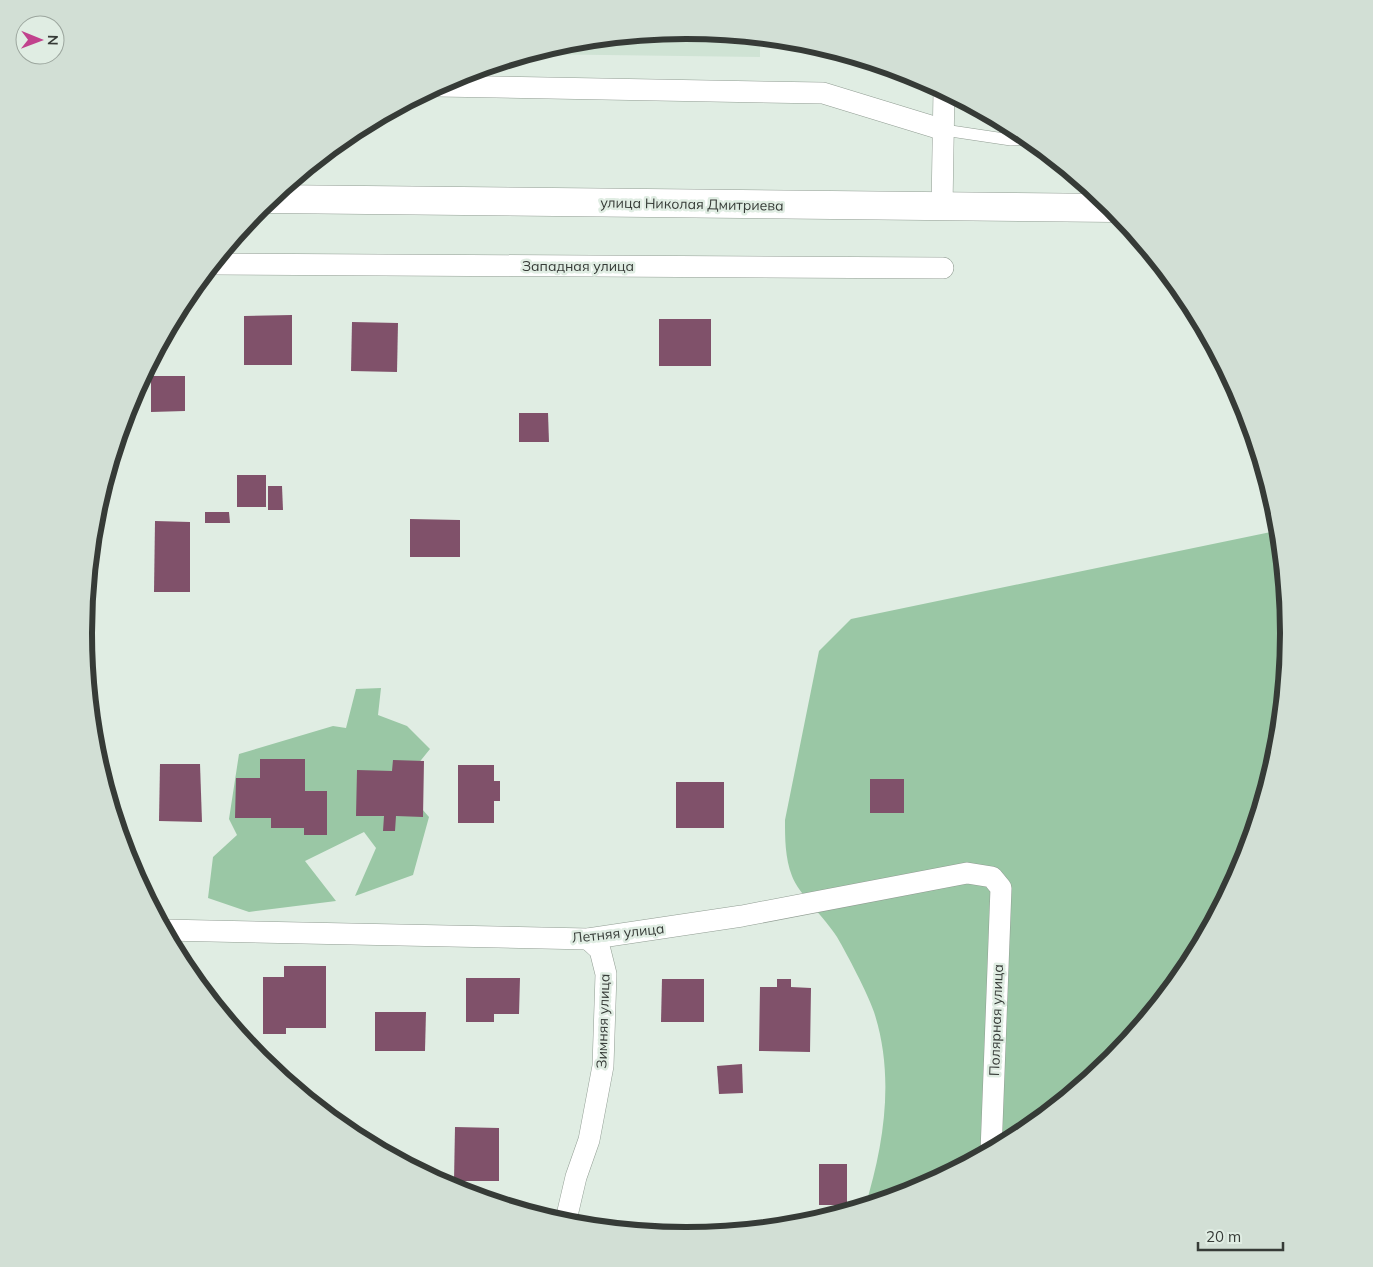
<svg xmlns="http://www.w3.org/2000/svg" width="1373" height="1267" font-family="Mulish,sans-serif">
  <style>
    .built { fill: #cfe3d4 }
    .green { fill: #9ac7a5 }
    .building { fill: #80516a }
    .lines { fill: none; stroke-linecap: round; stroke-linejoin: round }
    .service-casing { stroke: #919d93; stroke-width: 12 }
    .minor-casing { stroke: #919d93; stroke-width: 22 }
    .secondary-casing { stroke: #919d93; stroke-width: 29 }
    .service { stroke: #fff; stroke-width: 11 }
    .minor { stroke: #fff; stroke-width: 21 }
    .secondary { stroke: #fff; stroke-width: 28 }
    .labels { text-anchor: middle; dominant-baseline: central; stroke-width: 5; stroke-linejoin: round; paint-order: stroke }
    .street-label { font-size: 14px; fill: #363b37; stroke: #e0ede3 }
    .rim { fill: none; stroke: #363b37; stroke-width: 6 }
  </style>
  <rect width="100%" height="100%" fill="#e0ede3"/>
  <path class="built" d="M687,30l73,7v20l-233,-3 42,-12z"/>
  <g class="green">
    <path d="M1280,530l10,104 -12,118 -34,113 -56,104 -75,91 -91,75 -105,56 -52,16c19,-62 30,-131 9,-195 -7,-20 -26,-56 -37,-75 -11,-18 -39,-44 -45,-61 -7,-18 -7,-38 -7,-56l34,-169 32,-32z"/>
    <path d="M381,688l-3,27 29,11 23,23 -29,36 28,32 -16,58 -58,21 21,-48 -12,-16 -59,29 31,40 -87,11 -41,-14 5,-41 24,-22 -8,-16 10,-65 94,-28 13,2 10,-39z"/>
  </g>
  <g class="building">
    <path d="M292,315v50h-48v-49z"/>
    <rect x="659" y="319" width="52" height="47"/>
    <path d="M352,322l46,1 -1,49 -46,-1z"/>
    <path d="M151,376h34v35l-34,1z"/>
    <path d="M519,413h29l1,29h-30z"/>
    <rect x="237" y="475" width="29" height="32"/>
    <path d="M268,486h14l1,24h-15z"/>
    <path d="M205,512h24l1,11h-25z"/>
    <path d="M410,519l50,1v37h-50z"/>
    <path d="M155,521l35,1v70h-36z"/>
    <path d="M260,759h45v32h22v44h-23v-7h-33v-10h-36l1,-40h24z"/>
    <path d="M393,760l31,1 -1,56 -27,-1 -1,15h-12l1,-15h-28l1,-46 35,1z"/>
    <path d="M160,764h40l2,58 -43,-1z"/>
    <path d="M458,765h36v16h6v20h-6v22h-36z"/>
    <rect x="870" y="779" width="34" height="34"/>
    <rect x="676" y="782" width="48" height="46"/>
    <path d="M284,966h42v62h-40v6h-23v-57h21z"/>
    <path d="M466,978h54l-1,36h-25v8h-28z"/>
    <path d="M662,979h42v43h-43z"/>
    <path d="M777,979h14v8l20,1 -1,64 -51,-1 1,-64h17z"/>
    <path d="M375,1012h51l-1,39h-50z"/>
    <path d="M742,1064l1,29 -24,1 -2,-28z"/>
    <path d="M455,1127l44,1v53h-45z"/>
    <rect x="819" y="1164" width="28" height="41"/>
  </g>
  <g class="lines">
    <defs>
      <path id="service" d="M944,130l67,10 20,-1"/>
      <g id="minor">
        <path d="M437,86l386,7 121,37"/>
        <path d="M942,207l2,-117"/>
        <path d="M213,264l730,4"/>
        <path d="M164,930l424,9 154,-23 225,-43 25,4 9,11 -10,264"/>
        <path d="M565,1224l11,-47 13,-37 14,-74 3,-92 -6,-24 -12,-11"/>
      </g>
      <path id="secondary" d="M270,199l844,9"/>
    </defs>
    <use href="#service" class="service-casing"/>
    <use href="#minor" class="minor-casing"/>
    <use href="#secondary" class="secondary-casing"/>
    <use href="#service" class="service"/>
    <use href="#minor" class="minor"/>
    <use href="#secondary" class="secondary"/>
  </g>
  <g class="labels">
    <g class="street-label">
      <text transform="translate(692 204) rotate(1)">улица Николая Дмитриева</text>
      <text x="578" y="266">Западная улица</text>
      <text transform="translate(618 933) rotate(-6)">Летняя улица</text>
      <text transform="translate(996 1020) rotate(-88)">Полярная улица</text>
      <text transform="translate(603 1021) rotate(-88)">Зимняя улица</text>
    </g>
  </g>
  <path d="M0 0H1373V1267H0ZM92 633a594 594 0 1 1 1188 0a594 594 0 1 1-1188 0Z" fill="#d2dfd5" fill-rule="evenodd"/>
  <path class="rim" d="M92 633a594 594 0 1 1 1188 0a594 594 0 1 1-1188 0Z"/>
  <g transform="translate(40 40) rotate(91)"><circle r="24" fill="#e0ede3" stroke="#9ca69e"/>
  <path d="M0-4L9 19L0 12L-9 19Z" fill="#c1428d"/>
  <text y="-8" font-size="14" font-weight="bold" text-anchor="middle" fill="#363b37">N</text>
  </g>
  <path d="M1198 1242v8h85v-8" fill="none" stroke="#363b37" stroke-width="2.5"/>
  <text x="1206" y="1242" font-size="15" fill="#363b37" stroke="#e0ede3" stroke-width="4" paint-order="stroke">20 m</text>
</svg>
